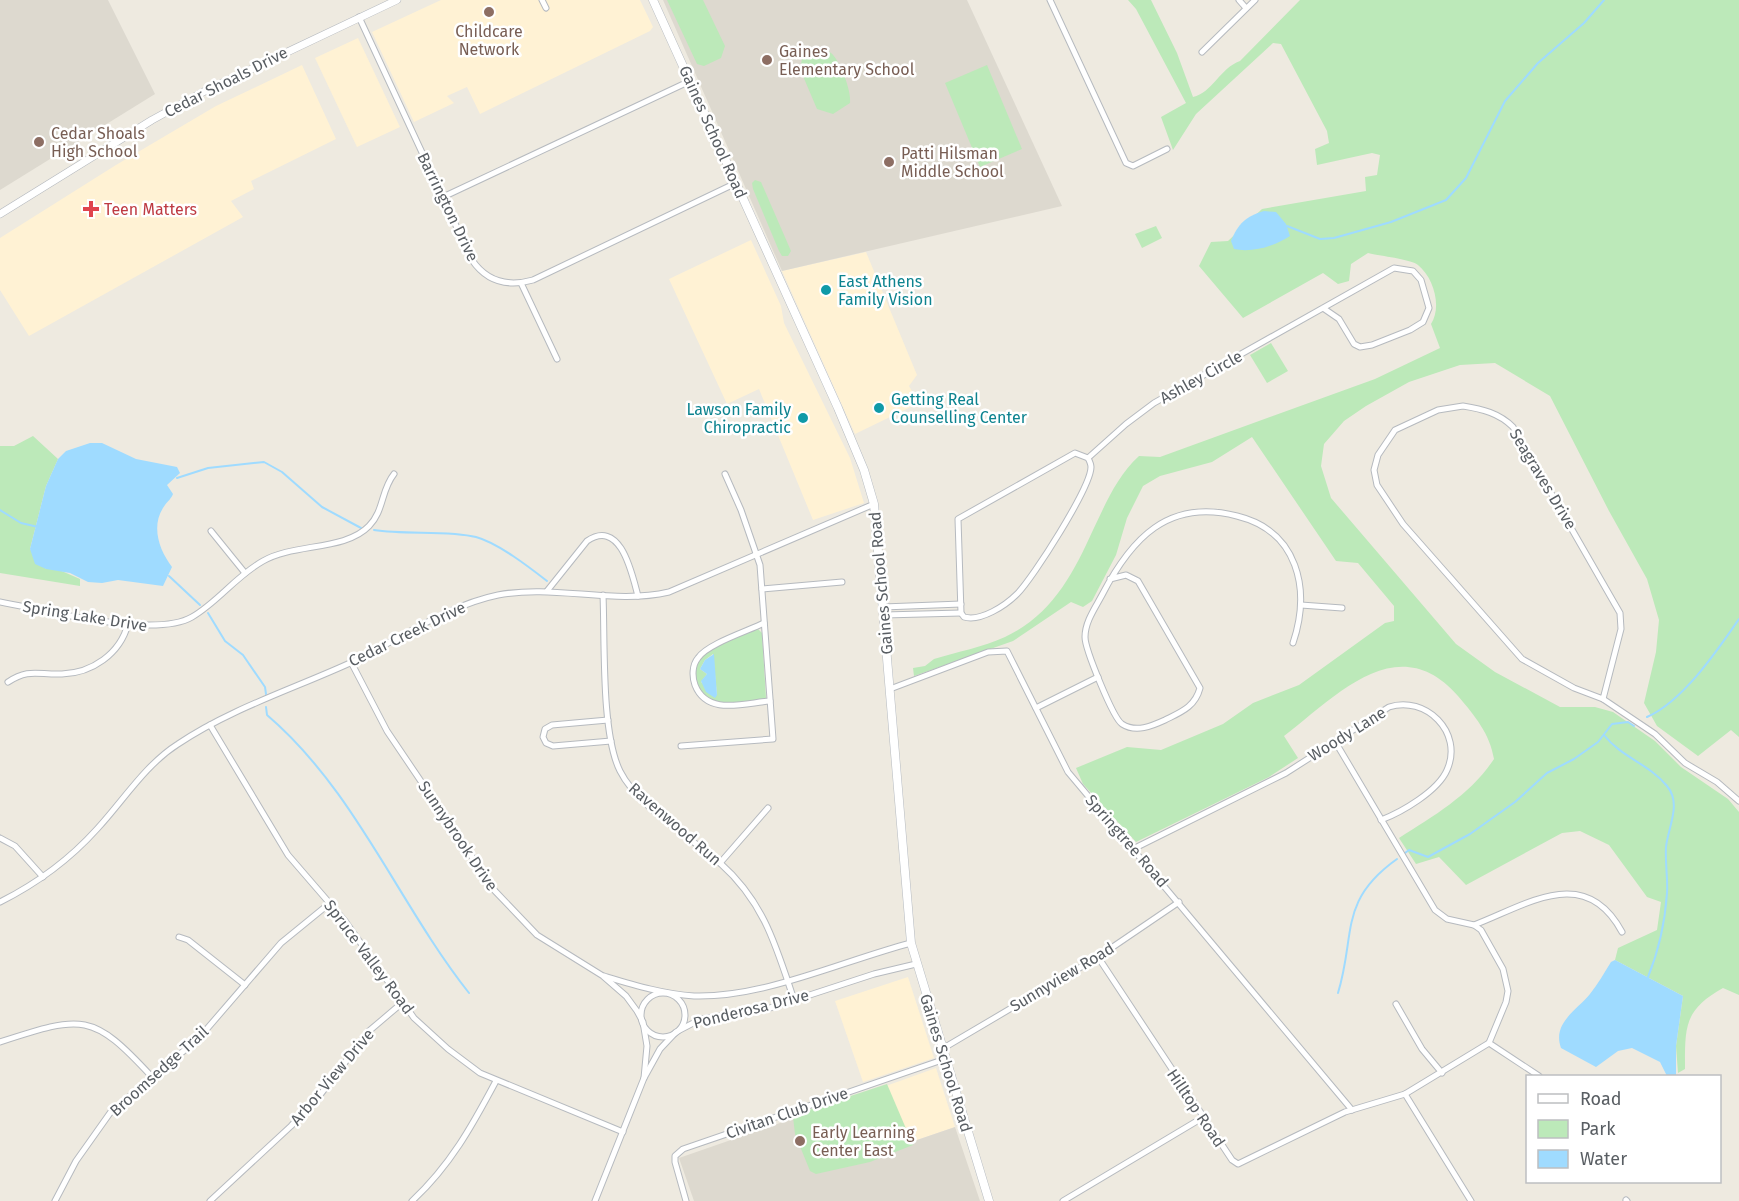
<svg xmlns="http://www.w3.org/2000/svg" width="1739" height="1201" font-family="'Fira Sans',sans-serif">
  <style>
    .commercial { fill: #fff2d4 }
    .education { fill: #ddd9cf }
    .green { fill: #bce9b9; fill-rule: evenodd }
    .water { fill: #9fdbff }
    .lines { fill: none; stroke-linecap: round; stroke-linejoin: round }
    .stream { stroke: #9fdbff; stroke-width: 2 }
    .minor-casing { stroke: #b6babf; stroke-width: 7 }
    .tertiary-casing { stroke: #b6babf; stroke-width: 8 }
    .secondary-casing { stroke: #b6bbc1; stroke-width: 9 }
    .minor { stroke: #fff; stroke-width: 5 }
    .tertiary { stroke: #fff; stroke-width: 7 }
    .secondary { stroke: #fff; stroke-width: 8 }
    .education-dot { fill: #8d6e63; stroke: #fff; stroke-width: 2 }
    .health-dot { fill: #e0444e; stroke: #fff; stroke-width: 2 }
    .culture-dot { fill: #0f9aa8; stroke: #fff; stroke-width: 2 }
    .labels { text-anchor: middle; dominant-baseline: central; stroke-width: 5; stroke-linejoin: round; paint-order: stroke }
    .education-label { font-size: 16px; fill: #785e54; stroke: #fff; text-anchor: start }
    .street-label { font-size: 16px; fill: #595e63; stroke: #fff }
    .health-label { font-size: 16px; fill: #be3a42; stroke: #fff; text-anchor: start }
    .culture-label { font-size: 16px; fill: #0d838f; stroke: #fff; text-anchor: start }
  </style>
  <rect width="100%" height="100%" fill="#eeeae0"/>
  <g class="commercial">
    <path d="M441,0h199l13,27 -3,4 -170,83 -13,-27 -20,9 7,7 -40,19 -42,-90z"/>
    <path d="M358,38l42,89 -43,20 -42,-89z"/>
    <path d="M302,65l34,74 -85,42 3,8 -23,12 12,16 -214,119 -29,-46v-52l116,-73 100,-59z"/>
    <path d="M751,240l30,66 3,17 66,135 14,45 -51,17 -54,-131 -32,15 -58,-125z"/>
    <path d="M866,252l51,123 -8,11 10,17 -64,31 -73,-163z"/>
    <path d="M908,977l26,81 -71,24 -28,-81z"/>
    <path d="M936,1068l19,59 -79,27 -18,-58z"/>
  </g>
  <g class="education">
    <path d="M0,0h108l47,94 -155,96z"/>
    <path d="M663,0h304l95,206 -280,65z"/>
    <path d="M858,1096l18,58 79,-27 25,74h-286l-15,-43z"/>
  </g>
  <g class="green">
    <path d="M667,0h36l22,46 -4,12 -17,8 -7,-2z"/>
    <path d="M1128,0h23l26,53 16,44c19,-4 27,-29 47,-36l60,-61h439v737l-8,-7 -33,26 -41,-30 -13,-23 12,-51 3,-32 -12,-41 -38,-68 -59,-115 -55,-33 -35,2 -51,17 -43,24 -22,15 -20,23 -3,22 10,32 125,146 39,28 65,35h35l18,5 42,29 26,26 47,32 11,13v183l-16,-7c-39,22 -38,38 -38,81l-7,4 -2,-27 7,-50 -68,-36 3,-12 39,-18 4,-28 -14,-5 -38,-52 -29,-14 -18,2 -96,52 -27,-28 -23,7 -17,-26c36,-23 71,-43 95,-79 -4,-25 -19,-43 -36,-63 -60,-69 -122,0 -174,40l14,22 -29,19 -133,65 -53,-58 -7,-16 51,-21 34,3 62,-26 30,-21 46,-18 86,-62 9,-2v-15l-36,-43 -22,-2 -84,-124 -40,25 -52,14 -17,10 -16,32 -11,37 -24,46 -9,6 -12,-5 -58,39 -99,35 -1,-8 12,-2 9,-7c23,-7 49,-12 71,-22 47,-22 68,-63 88,-107 13,-27 24,-54 46,-74l21,1 215,-78 65,-31 -9,-24c11,-17 3,-46 -13,-59 -7,-6 -39,-9 -50,-12l-17,11 -2,17 -11,3 -15,-11 -80,45 -44,-52 12,-24 17,-1 34,-32 104,-18 -1,-14 12,-2 3,-20 -8,-2 -55,12 -2,-16 14,-6 -2,-12 -46,-87 -8,-1 -77,71 -23,36 -12,-33 25,-14 -50,-94z"/>
    <path d="M817,49c5,1 10,0 14,4 9,7 21,39 19,50l-17,11 -16,-5 -17,-40 2,-10z"/>
    <path d="M987,65l35,84 -42,18 -35,-84z"/>
    <path d="M755,180l6,2 30,69 -3,5h-6l-3,-5 -26,-62 -1,-6z"/>
    <path d="M1156,226l6,12 -20,10 -7,-14z"/>
    <path d="M1271,343l17,28 -21,12 -17,-28z"/>
    <path d="M33,436l25,23 -12,27 -16,63 16,20h11l23,10v7l-80,-13v-127h14z"/>
    <path d="M758,629l4,4 4,65c-10,6 -49,7 -59,0 -14,-9 -15,-31 -4,-42 12,-12 39,-21 55,-27zM713,654l4,41 -16,-13 6,-8 -7,-5 5,-9z"/>
    <path d="M887,1084l26,61 -43,17 -54,12 -6,-3 -15,-37 -2,-17 3,-3z"/>
  </g>
  <g class="water">
    <path d="M1264,211l12,1 10,12 4,12c-15,10 -38,17 -56,13l-3,-8c7,-17 15,-25 33,-30z"/>
    <path d="M90,443h12l34,16 41,8 3,6 -13,12 6,9c-2,5 -5,7 -8,11 -15,20 -6,45 7,62l-9,19 -45,-6 -16,3 -14,-1 -18,-9 -24,-4 -11,-5 -5,-15 16,-63 12,-27 8,-8z"/>
    <path d="M714,654l3,41 -2,3 -9,-6 -5,-11 6,-7 -7,-5 5,-9z"/>
    <path d="M1615,960l68,36 -7,50v30h-9l-7,-14 -28,-14 -14,3 -22,16 -35,-19c-9,-25 16,-38 29,-54 8,-10 14,-21 21,-32z"/>
  </g>
  <g class="lines">
    <g class="stream">
      <path d="M1287,226l33,13 14,-1 57,-16 55,-22 20,-22 39,-77 33,-38 46,-40 20,-23"/>
      <path d="M177,478l31,-10 56,-6 18,10 40,35 39,21"/>
      <path d="M0,510l21,13 17,4"/>
      <path d="M374,530c31,5 75,0 102,7 22,6 53,30 71,44"/>
      <path d="M169,576l31,29"/>
      <path d="M208,613l17,28 18,14 22,32 1,7"/>
      <path d="M266,707l1,8c88,75 131,188 202,278"/>
      <path d="M1647,717c36,-16 70,-66 92,-98"/>
      <path d="M1604,735c17,22 45,29 63,51 15,18 1,41 -1,61 -1,16 2,31 1,46 -2,29 -8,57 -19,84"/>
      <path d="M1405,853l4,-3 19,7 42,-23 45,-32 32,-29 27,-14 24,-17 14,-18 16,-2 6,4"/>
      <path d="M1338,993c18,-59 0,-92 59,-134"/>
    </g>
    <defs>
      <g id="minor">
        <path d="M542,0l4,8"/>
        <path d="M1050,0l76,163 7,3 34,-17"/>
        <path d="M1239,0l7,8"/>
        <path d="M359,17l113,243c15,22 36,27 61,20l203,-97"/>
        <path d="M1202,52l53,-52"/>
        <path d="M443,197l247,-116"/>
        <path d="M521,283l36,76"/>
        <path d="M1463,406c19,3 36,7 50,21l107,186 1,16 -18,70 -29,-11 -52,-29 -119,-135 -26,-39 -3,-15 4,-15 17,-25 43,-20z"/>
        <path d="M1075,453l13,5c1,2 3,6 3,9 0,20 -58,111 -74,127 -11,11 -36,28 -53,23l-3,-4 -3,-94z"/>
        <path d="M1088,458l38,-34 28,-21 240,-135 19,3 8,9 8,28 -6,14 -13,8 -38,15 -12,2 -6,-3 -15,-25 -16,-11"/>
        <path d="M211,531l34,42"/>
        <path d="M1110,579l16,-4 12,6 62,107c-5,19 -19,24 -35,32 -13,6 -29,13 -43,4 -9,-6 -37,-75 -37,-87 0,-15 10,-29 17,-42 29,-56 66,-97 135,-79 61,15 74,73 56,127"/>
        <path d="M762,589l80,-7"/>
        <path d="M547,591l40,-50c34,-23 45,33 51,55"/>
        <path d="M603,595c2,45 -2,138 17,176 18,36 69,65 100,92 44,39 56,83 74,137"/>
        <path d="M0,602c45,8 154,37 192,15 26,-15 44,-41 71,-56 31,-18 82,-10 106,-35 15,-15 12,-36 25,-52"/>
        <path d="M1301,605l41,3"/>
        <path d="M883,607l78,-3"/>
        <path d="M884,615l77,-2"/>
        <path d="M764,623c-16,8 -57,21 -66,35 -6,7 -6,19 -3,27 12,31 49,18 75,16"/>
        <path d="M351,662l36,69 108,160 42,44 66,41 23,20 11,15 6,11 4,24 -3,32"/>
        <path d="M8,682c21,-14 30,-7 54,-8 30,-1 58,-20 66,-50"/>
        <path d="M890,689l98,-37 19,-1 61,121 284,338"/>
        <path d="M1603,699l52,35 30,29 32,19 22,19"/>
        <path d="M1036,708l62,-31"/>
        <path d="M608,720l-56,5 -7,4 -2,8 3,6 7,3 58,-5"/>
        <path d="M210,725l78,130 57,66 69,97 34,31 32,24 143,59"/>
        <path d="M681,746l92,-7 -13,-174 -19,-55 -16,-36"/>
        <path d="M0,838l15,8 28,31"/>
        <path d="M1133,849l153,-76 103,-66c36,-12 75,25 58,63 -9,21 -45,42 -66,50"/>
        <path d="M720,863l48,-55"/>
        <path d="M0,902c36,-18 70,-43 97,-73 26,-28 48,-64 81,-85 52,-35 115,-55 172,-81 46,-22 98,-58 148,-68 57,-11 115,10 171,-3l205,-88"/>
        <path d="M1474,925c53,-20 111,-62 148,7"/>
        <path d="M179,937l9,3 57,45"/>
        <path d="M1098,957l134,203 6,4 107,-52 60,-18 84,-51 17,-41 2,-11 -5,-22 -22,-39 -7,-5 -27,-6 -12,-9 -99,-167"/>
        <path d="M604,976c30,9 59,18 90,20 70,2 148,-35 217,-53"/>
        <circle cx="663" cy="1015" r="22"/>
        <path d="M1396,1004l26,45 20,24"/>
        <path d="M0,1042c83,-27 92,-30 152,35"/>
        <path d="M1489,1043l50,33"/>
        <path d="M942,1049l156,-92 81,-55"/>
        <path d="M1405,1094l66,107"/>
        <path d="M1626,1200l1,1"/>
        <path d="M55,1201l21,-40 34,-48 89,-75 82,-95 49,-40"/>
        <path d="M210,1201l81,-75 29,-31 49,-64 33,-28"/>
        <path d="M412,1201c38,-35 60,-75 84,-120"/>
        <path d="M595,1201l49,-123 16,-29 16,-17 25,-13 69,-11 104,-34 42,-10"/>
        <path d="M686,1201l-11,-39v-6l8,-7 262,-90"/>
        <path d="M1063,1201l139,-83"/>
      </g>
      <path id="tertiary" d="M0,214l152,-94 53,-29 192,-91"/>
      <path id="secondary" d="M653,0l185,408 26,62 10,34 37,439 78,258"/>
    </defs>
    <use href="#minor" class="minor-casing"/>
    <use href="#tertiary" class="tertiary-casing"/>
    <use href="#secondary" class="secondary-casing"/>
    <use href="#minor" class="minor"/>
    <use href="#tertiary" class="tertiary"/>
    <use href="#secondary" class="secondary"/>
  </g>
  <g class="education-dot">
    <circle cx="489" cy="12" r="6"/>
    <circle cx="767" cy="60" r="6"/>
    <circle cx="39" cy="142" r="6"/>
    <circle cx="889" cy="162" r="6"/>
    <circle cx="800" cy="1141" r="6"/>
  </g>
  <path class="health-dot" d="M88 200h6v6h6v6h-6v6h-6v-6h-6v-6h6z"/>
  <g class="culture-dot">
    <circle cx="826" cy="290" r="6"/>
    <circle cx="879" cy="408" r="6"/>
    <circle cx="803" cy="418" r="6"/>
  </g>
  <g class="labels">
    <g class="education-label">
      <text x="489" y="31" text-anchor="middle">Childcare<tspan x="489" dy="18">Network</tspan></text>
      <text x="779" y="51">Gaines<tspan x="779" dy="18">Elementary School</tspan></text>
      <text x="51" y="133">Cedar Shoals<tspan x="51" dy="18">High School</tspan></text>
      <text x="901" y="153">Patti Hilsman<tspan x="901" dy="18">Middle School</tspan></text>
      <text x="812" y="1132">Early Learning<tspan x="812" dy="18">Center East</tspan></text>
    </g>
    <g class="street-label">
      <text transform="translate(226 82) rotate(-27)">Cedar Shoals Drive</text>
      <text transform="translate(713 132) rotate(66)">Gaines School Road</text>
      <text transform="translate(448 207) rotate(64)">Barrington Drive</text>
      <text transform="translate(1201 377) rotate(-29)">Ashley Circle</text>
      <text transform="translate(1543 479) rotate(59)">Seagraves Drive</text>
      <text transform="translate(881 583) rotate(-95)">Gaines School Road</text>
      <text transform="translate(85 616) rotate(9)">Spring Lake Drive</text>
      <text transform="translate(407 634) rotate(-26)">Cedar Creek Drive</text>
      <text transform="translate(1347 734) rotate(-32)">Woody Lane</text>
      <text transform="translate(675 824) rotate(41)">Ravenwood Run</text>
      <text transform="translate(458 836) rotate(56)">Sunnybrook Drive</text>
      <text transform="translate(1127 841) rotate(49)">Springtree Road</text>
      <text transform="translate(369 957) rotate(53)">Spruce Valley Road</text>
      <text transform="translate(1062 977) rotate(-31)">Sunnyview Road</text>
      <text transform="translate(751 1009) rotate(-14)">Ponderosa Drive</text>
      <text transform="translate(946 1063) rotate(73)">Gaines School Road</text>
      <text transform="translate(159 1071) rotate(-42)">Broomsedge Trail</text>
      <text transform="translate(332 1077) rotate(-50)">Arbor View Drive</text>
      <text transform="translate(1196 1108) rotate(56)">Hilltop Road</text>
      <text transform="translate(787 1113) rotate(-19)">Civitan Club Drive</text>
    </g>
    <g class="health-label">
      <text x="104" y="209">Teen Matters</text>
    </g>
    <g class="culture-label">
      <text x="838" y="281">East Athens<tspan x="838" dy="18">Family Vision</tspan></text>
      <text x="891" y="399">Getting Real<tspan x="891" dy="18">Counselling Center</tspan></text>
      <text x="791" y="409" text-anchor="end">Lawson Family<tspan x="791" dy="18">Chiropractic</tspan></text>
    </g>
  </g>
  <rect x="1526" y="1075" width="195" height="108" fill="#ffffff" stroke="#bdbfc1" stroke-width="1.5"/>
  <rect x="1538" y="1094" width="30" height="9" fill="#ffffff" stroke="#bdbfc1" stroke-width="1.5"/>
  <text x="1580" y="1105" font-size="18" fill="#595e63">Road</text>
  <rect x="1538" y="1120" width="30" height="18" fill="#bce9b9" stroke="#bdbfc1" stroke-width="1.5"/>
  <text x="1580" y="1135" font-size="18" fill="#595e63">Park</text>
  <rect x="1538" y="1150" width="30" height="18" fill="#9fdbff" stroke="#bdbfc1" stroke-width="1.5"/>
  <text x="1580" y="1165" font-size="18" fill="#595e63">Water</text>
</svg>
